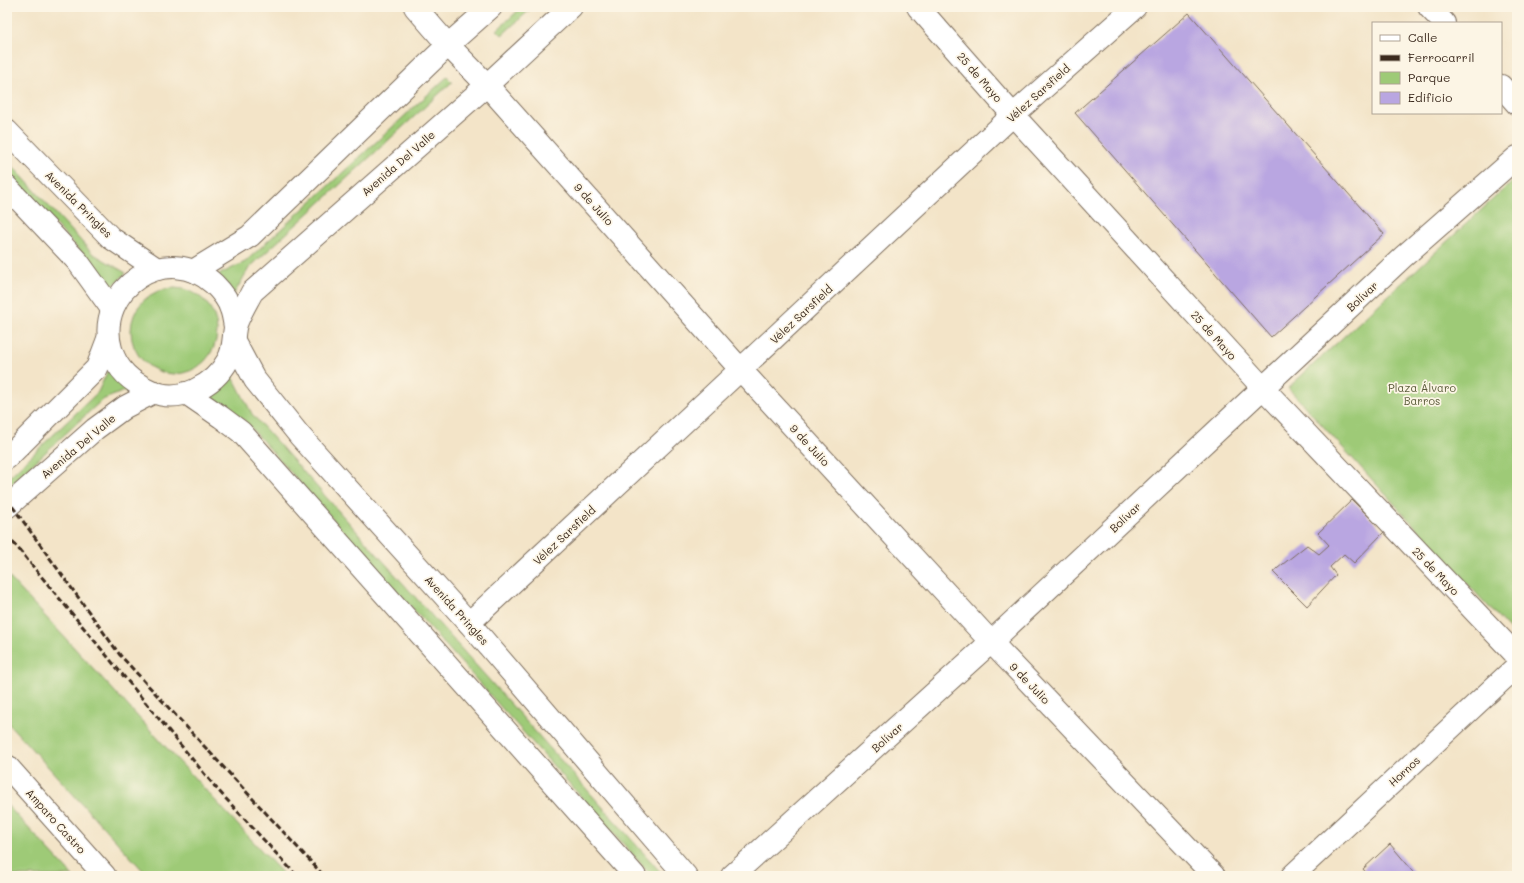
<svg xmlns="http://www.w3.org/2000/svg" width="1524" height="883" font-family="Mali,sans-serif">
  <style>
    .green { fill: #9eca77; stroke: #6c7a4a }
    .building { fill: #b9a6e1 }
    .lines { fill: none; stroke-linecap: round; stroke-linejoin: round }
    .minor-casing { stroke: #7b6b5a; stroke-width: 24 }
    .secondary-casing { stroke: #7b6b5a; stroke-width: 24 }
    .minor { stroke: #fff; stroke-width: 22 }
    .secondary { stroke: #fff; stroke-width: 22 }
    .rail { stroke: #3b2a1e; stroke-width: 3; stroke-dasharray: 6 3; stroke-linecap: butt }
    .labels { text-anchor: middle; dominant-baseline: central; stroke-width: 3.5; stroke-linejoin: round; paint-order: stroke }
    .street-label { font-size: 11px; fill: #3b2a1e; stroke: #fcf5e5 }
    .park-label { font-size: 11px; fill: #595a39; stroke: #fcf5e5 }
  </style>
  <rect width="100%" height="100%" fill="#fcf5e5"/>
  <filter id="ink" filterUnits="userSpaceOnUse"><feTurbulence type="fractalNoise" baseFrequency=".025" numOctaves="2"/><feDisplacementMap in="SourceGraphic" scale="8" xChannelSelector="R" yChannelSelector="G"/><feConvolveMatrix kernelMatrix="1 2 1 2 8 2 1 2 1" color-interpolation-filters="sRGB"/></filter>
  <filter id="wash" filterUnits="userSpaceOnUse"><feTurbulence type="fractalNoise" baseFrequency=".012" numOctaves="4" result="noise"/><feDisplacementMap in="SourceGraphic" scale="16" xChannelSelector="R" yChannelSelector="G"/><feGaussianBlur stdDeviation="0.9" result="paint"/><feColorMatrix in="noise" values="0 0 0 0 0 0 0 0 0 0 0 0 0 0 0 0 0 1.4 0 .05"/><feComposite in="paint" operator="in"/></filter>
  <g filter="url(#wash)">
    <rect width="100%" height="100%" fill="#f3e4c8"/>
    <g class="green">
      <path d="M522,7h11l-31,28 -5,-5z"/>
      <path d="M447,77l5,5 -203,186 -15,26 -16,-19 27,-13z"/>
      <path d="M7,160l85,93 34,20 -18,18 -22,-33 -79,-86z"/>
      <path d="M1517,177v447l-7,6 -222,-242z"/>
      <circle cx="174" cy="331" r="43"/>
      <path d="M110,366l22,22 -30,12 -94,87 -1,-8 91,-87z"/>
      <path d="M231,373l21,41 412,462h-12l-408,-456 -37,-26z"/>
      <path d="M7,575l278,301h-137l-141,-154z"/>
      <path d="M7,805l66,71h-66z"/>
    </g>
    <g id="blocks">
      <g class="building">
        <path d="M1189,13l195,221 -113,103 -196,-224z"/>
        <path d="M1352,500l32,32 -30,31 -10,-9 -14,13 6,8 -29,31 -34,-34 34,-27 12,9 10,-9 -11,-12z"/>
        <path d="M1390,844l27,32h-48l-6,-7z"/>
      </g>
    </g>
  </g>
  <g filter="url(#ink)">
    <use href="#blocks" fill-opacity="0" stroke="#7b6b5a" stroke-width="1"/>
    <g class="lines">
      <defs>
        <g id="minor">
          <path d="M415,7l33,38 39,40 254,285 250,272 223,234"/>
          <path d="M918,7l95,108 250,273 254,268"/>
          <path d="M1429,7l15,16"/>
          <path d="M1501,86l16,18"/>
          <path d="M469,623l544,-508 122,-108"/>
          <path d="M7,766l98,110"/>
          <path d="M732,876l259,-234 412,-385 114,-100"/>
          <path d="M1292,876l225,-210"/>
        </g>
        <g id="secondary">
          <path d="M7,131l104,107 46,31"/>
          <path d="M7,187l71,75 34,47"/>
          <path d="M193,271l57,-35 198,-191 43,-38"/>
          <path d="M235,327c-1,-6 -2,-13 -4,-18 -3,-10 -10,-18 -17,-25 -47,-44 -120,5 -103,65 6,21 20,33 40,42 28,13 63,-5 77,-31 6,-10 5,-21 7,-32 2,-10 12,-26 17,-36l235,-207 84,-78"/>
          <path d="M234,341l21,39 45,56 169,187 217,253"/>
          <path d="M186,393l35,24 20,15 394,444"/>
          <path d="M7,458l90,-90 11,-29"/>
          <path d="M7,507l88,-78 30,-22 29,-15"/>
        </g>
      </defs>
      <use href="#minor" class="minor-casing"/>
      <use href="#secondary" class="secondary-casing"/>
      <use href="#minor" class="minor"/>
      <use href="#secondary" class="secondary"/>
      <g class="rail">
        <path d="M7,499l113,156 204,221"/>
        <path d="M7,535l210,254 80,87"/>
      </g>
    </g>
  </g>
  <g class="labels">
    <g class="street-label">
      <text transform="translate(980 77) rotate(49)">25 de Mayo</text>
      <text transform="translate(1038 93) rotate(-42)">Vélez Sarsfield</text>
      <text transform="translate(398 163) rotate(-41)">Avenida Del Valle</text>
      <text transform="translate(79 204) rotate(45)">Avenida Pringles</text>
      <text transform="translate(594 204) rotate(48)">9 de Julio</text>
      <text transform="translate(1362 296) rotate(-43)">Bolívar</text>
      <text transform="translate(801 314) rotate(-43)">Vélez Sarsfield</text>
      <text transform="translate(1214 335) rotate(48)">25 de Mayo</text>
      <text transform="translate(810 445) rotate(47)">9 de Julio</text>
      <text transform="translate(78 446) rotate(-40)">Avenida Del Valle</text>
      <text transform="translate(1125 517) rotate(-43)">Bolívar</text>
      <text transform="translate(564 535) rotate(-43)">Vélez Sarsfield</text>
      <text transform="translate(1436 571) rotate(46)">25 de Mayo</text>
      <text transform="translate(457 610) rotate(48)">Avenida Pringles</text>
      <text transform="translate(1030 683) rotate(46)">9 de Julio</text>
      <text transform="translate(887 737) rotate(-42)">Bolívar</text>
      <text transform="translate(1404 771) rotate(-43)">Hornos</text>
      <text transform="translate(56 821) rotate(48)">Amparo Castro</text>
    </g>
    <g class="park-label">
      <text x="1422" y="387">Plaza Álvaro<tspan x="1422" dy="13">Barros</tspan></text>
    </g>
  </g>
  <rect width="1524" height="883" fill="none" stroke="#fcf5e5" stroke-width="24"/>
  <rect x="1372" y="22" width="130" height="92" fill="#fcf5e5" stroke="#afa495"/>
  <rect x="1380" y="35" width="20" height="6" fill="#ffffff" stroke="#afa495"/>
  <text x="1408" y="42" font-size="12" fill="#3b2a1e">Calle</text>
  <rect x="1380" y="55" width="20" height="6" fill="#3b2a1e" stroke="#afa495"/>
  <text x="1408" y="62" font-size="12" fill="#3b2a1e">Ferrocarril</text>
  <rect x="1380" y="72" width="20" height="12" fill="#9eca77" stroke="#afa495"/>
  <text x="1408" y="82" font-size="12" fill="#3b2a1e">Parque</text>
  <rect x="1380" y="92" width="20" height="12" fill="#b9a6e1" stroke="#afa495"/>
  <text x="1408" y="102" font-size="12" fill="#3b2a1e">Edificio</text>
</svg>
